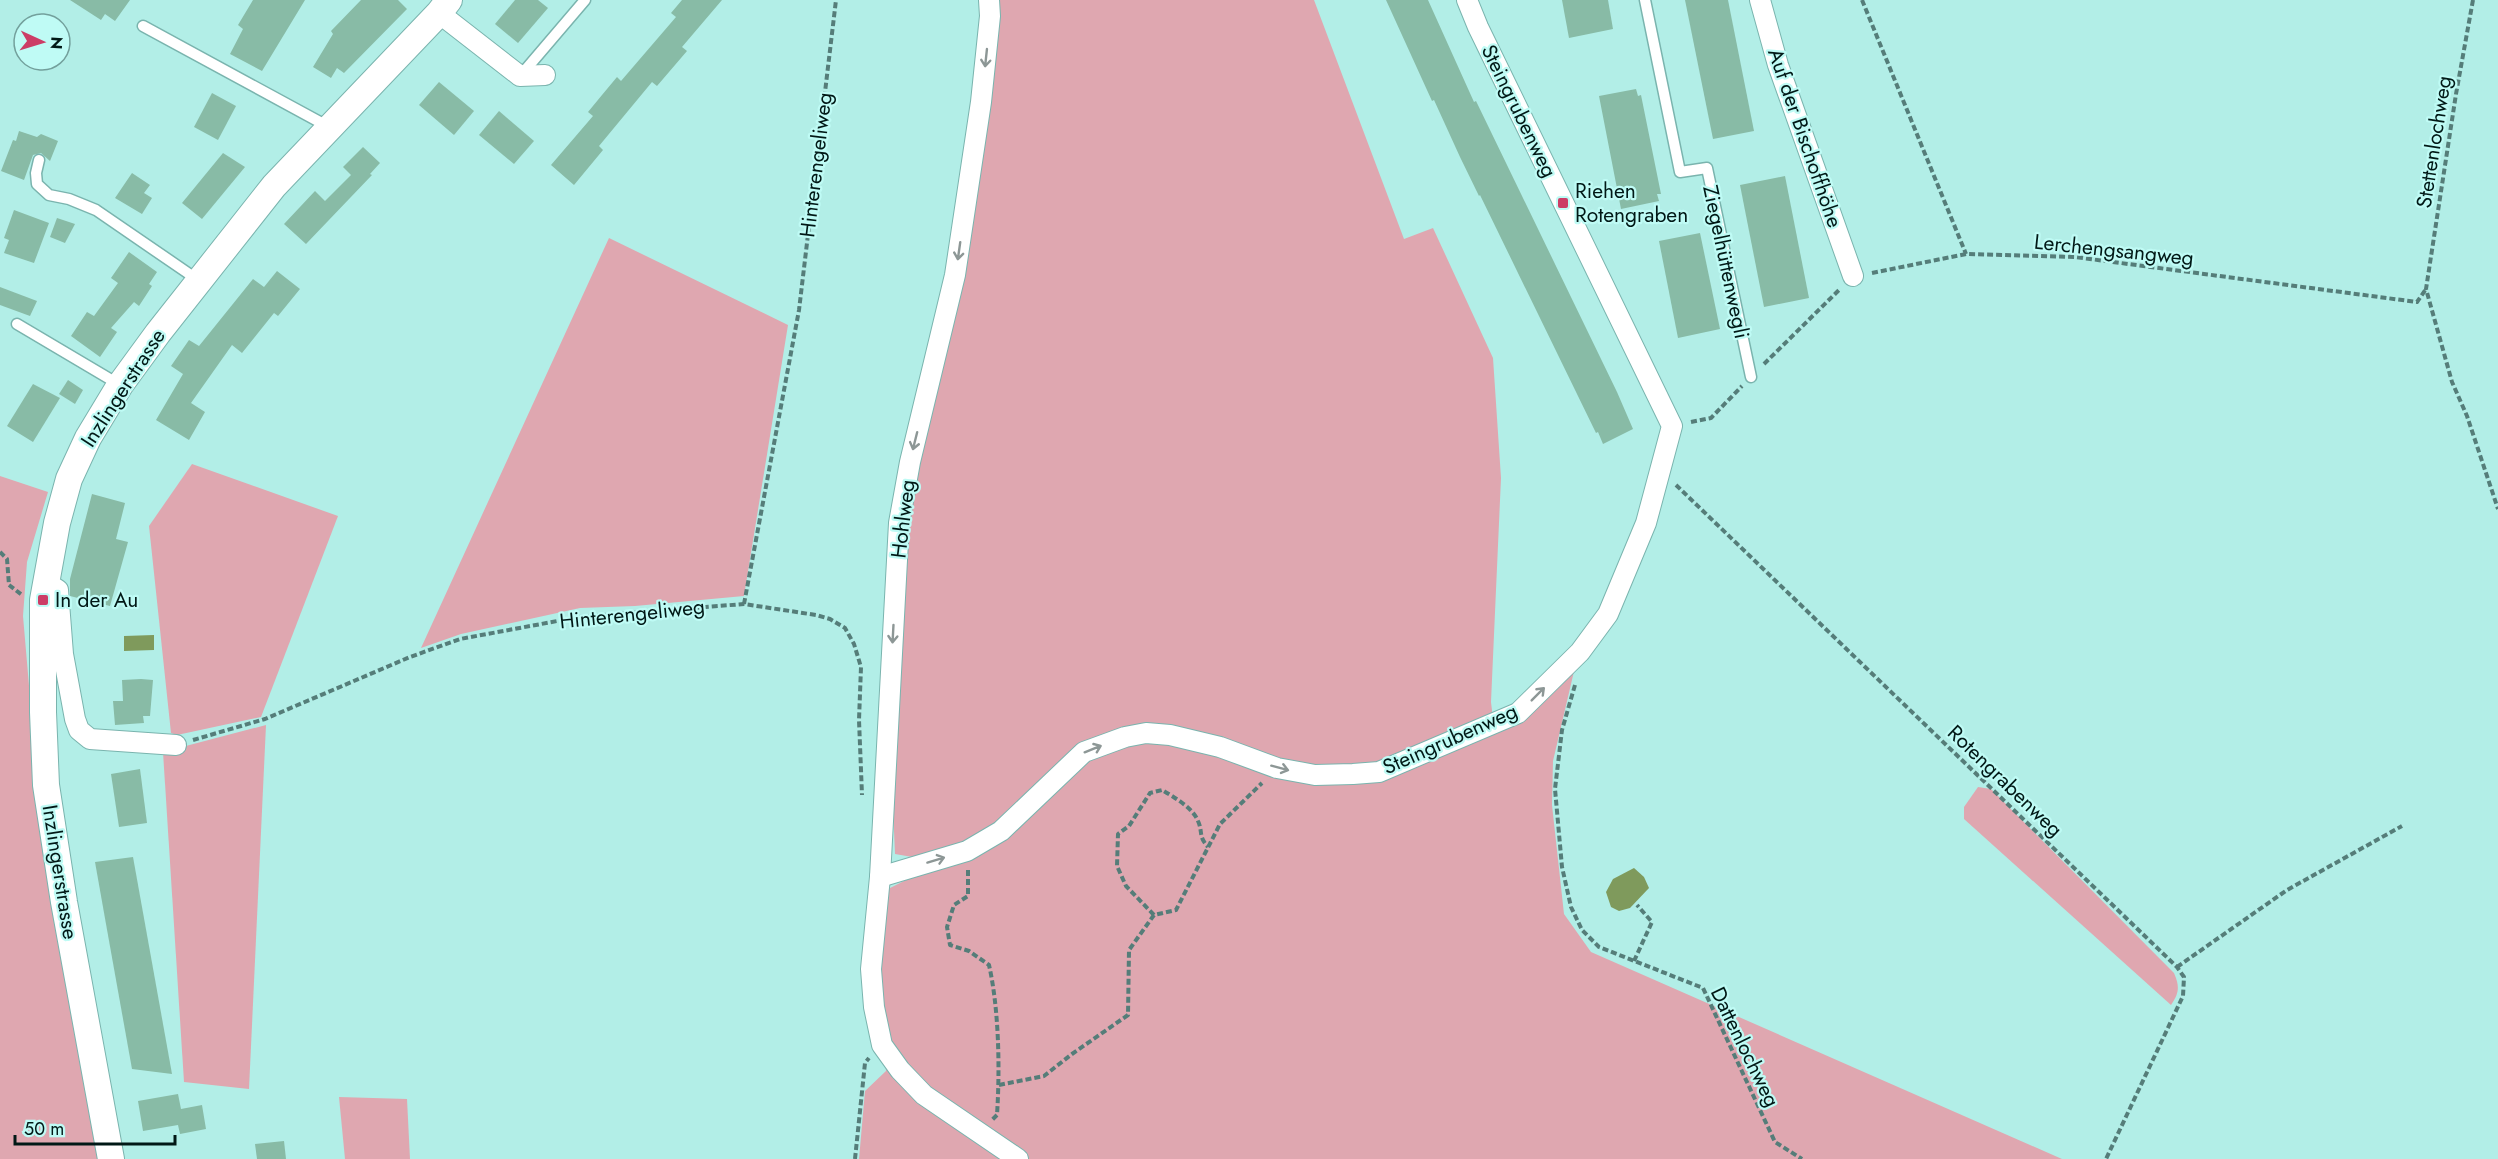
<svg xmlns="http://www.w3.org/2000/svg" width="2498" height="1159" font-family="Jost,sans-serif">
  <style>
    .green { fill: #dfa7b0 }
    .water { fill: #7f9a5c }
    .building { fill: #88bba6 }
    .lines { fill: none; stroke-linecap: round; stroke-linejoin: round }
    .service-casing { stroke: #7ab4ae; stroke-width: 13 }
    .minor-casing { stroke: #7ab4ae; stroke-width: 22 }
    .tertiary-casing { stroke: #7ab4ae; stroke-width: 28 }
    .path { stroke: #557d79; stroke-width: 4; stroke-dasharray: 6 3; stroke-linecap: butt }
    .service { stroke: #fff; stroke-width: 10 }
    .minor { stroke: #fff; stroke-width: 20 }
    .tertiary { stroke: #fff; stroke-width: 26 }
    .oneway { stroke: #8d9796 }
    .poi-dot { fill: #cc3d66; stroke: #bffbf5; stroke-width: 2 }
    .labels { text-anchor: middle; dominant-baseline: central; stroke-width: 4.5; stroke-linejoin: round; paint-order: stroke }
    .street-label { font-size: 21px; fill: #011816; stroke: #bffbf5 }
    .poi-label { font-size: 21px; fill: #011816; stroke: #bffbf5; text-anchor: start }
  </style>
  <rect width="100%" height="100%" fill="#b2eee7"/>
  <g class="green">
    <path d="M994,0h320l90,239 29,-11 60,130 8,120 -10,224 2,17 -109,42 -27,6h-46l-187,-38 -142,106 -58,24 -29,-5 -2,-46 13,-284z"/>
    <path d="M609,238l179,87 -44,271 -109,10 -55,2 -119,26 -40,14z"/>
    <path d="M192,464l146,52 -77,201 -84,18 -6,-2 -22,-207z"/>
    <path d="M0,476l48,16 -21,70 -4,54 10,116 68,427h-101z"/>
    <path d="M1575,667l-22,94 -1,44 12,109 27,38 471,207h-1203l6,-68 21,-20 -7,-105 7,-76 24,-12 66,-24 116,-97 30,-14 32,-4 185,42 177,-60z"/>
    <path d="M266,725l-17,364 -65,-7 -21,-330z"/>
    <path d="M1978,787l13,2 183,184c6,14 5,20 -3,32l-207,-186v-12z"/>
    <path d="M339,1097l68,2 3,60h-65z"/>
  </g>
  <g class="water">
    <path d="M154,635v15l-30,1v-15z"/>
    <path d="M1634,868l10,9 5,11 -19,20 -11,3 -8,-4 -5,-15 7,-13z"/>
  </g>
  <g class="building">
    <path d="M70,0h60l-15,21 -10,-7 -4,6z"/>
    <path d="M253,0h52l-43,71 -32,-17 13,-25 -5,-4z"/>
    <path d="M361,0h37l9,9 -63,64 -7,-5 -6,10 -18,-11 20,-33 -2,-3z"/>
    <path d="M515,0h23l10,8 -30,35 -23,-19z"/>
    <path d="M682,0h40l-40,47 5,4 -30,35 -5,-4 -53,64 4,4 -29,35 -23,-20 42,-49 -5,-4 14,-17 15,-18 4,4 55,-64 -5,-4z"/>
    <path d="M1386,0h42l46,102 2,-1 141,291 16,37 -30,15 -5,-12 -2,1 -116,-238 -1,1 -19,-39 -26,-57 -2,1z"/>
    <path d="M1562,0h46l5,29 -44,9z"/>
    <path d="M1685,0h43l26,131 -41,8z"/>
    <path d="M439,82l35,29 -20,24 -35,-30z"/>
    <path d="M1636,89l2,7 3,-1 20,99h-4l2,7 -38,8 -22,-113z"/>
    <path d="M212,93l24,13 -18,34 -24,-13z"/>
    <path d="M499,111l35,30 -20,23 -35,-29z"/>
    <path d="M19,131l18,6 4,-3 17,7 -8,20 -9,-8 -8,2 -9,25 -23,-9 12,-31 3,1z"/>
    <path d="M363,147l17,16 -10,11 2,1 -66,69 -22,-20 31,-33 10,10 26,-26 -8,-8z"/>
    <path d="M223,153l22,14 -43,52 -20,-16z"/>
    <path d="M132,173l18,12 -6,8 8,5 -10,16 -27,-16z"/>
    <path d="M1785,176l24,122 -45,9 -24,-122z"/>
    <path d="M14,210l35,13 -15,40 -30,-10 5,-13 -5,-2z"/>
    <path d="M57,218l18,6 -10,19 -15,-6z"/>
    <path d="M1700,233l20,96 -42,9 -19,-97z"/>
    <path d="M129,252l28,20 -8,12 3,2 -13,20 -5,-4 -23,26 6,4 -17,25 -29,-21 16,-24 7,4 24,-33 -7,-5z"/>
    <path d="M277,271l23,18 -22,27 -4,-3 -32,40 -10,-8 -41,58 14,9 -16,28 -33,-20 27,-46 -12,-8 18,-26 10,6 54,-67 11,8z"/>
    <path d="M0,287l37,14 -7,15 -30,-11z"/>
    <path d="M68,380l15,10 -8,14 -16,-10z"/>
    <path d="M33,384l27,14 -27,44 -26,-16z"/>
    <path d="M92,494l33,9 -9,36 12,3 -18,64 -40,-10v-17z"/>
    <path d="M141,679l12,1 -3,36h-7l1,7 -29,2 -2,-24h10l-1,-21z"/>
    <path d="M140,769l7,54 -28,4 -8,-53z"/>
    <path d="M133,857l16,89 23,128 -40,-5 -26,-145 -11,-62z"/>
    <path d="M178,1094l3,15 21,-4 4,24 -26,5 -2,-9 -35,6 -5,-30z"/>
    <path d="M284,1141l2,18h-29l-2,-15z"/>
  </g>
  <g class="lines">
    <defs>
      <g id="service">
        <path d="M1645,0l35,172 27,-4 44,209"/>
        <path d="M143,26l186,101"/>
        <path d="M521,75l64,-75"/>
        <path d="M39,160l-3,13 1,11 12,11 20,4 27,11 102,70"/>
        <path d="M17,324l103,61"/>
      </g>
      <g id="minor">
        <path d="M989,0l1,16 -9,86 -26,173 -45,187 -11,61 -19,354 -9,92 3,38 8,38 18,25 24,25 94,64"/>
        <path d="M1760,0l18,65 75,211"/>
        <path d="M439,13l81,63 25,-1"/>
        <path d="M55,588l3,2 5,64 12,65 4,11 11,9 86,6"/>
        <path d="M880,877l87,-26 34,-20 83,-79 41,-15 21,-4 24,2 50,12 57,21 38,7 38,-1 26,-2 139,-59 62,-61 28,-38 38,-91 26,-97 -194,-399 -11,-27"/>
      </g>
      <path id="tertiary" d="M111,1159l-47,-257 -18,-117 -3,-73v-112l14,-77 12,-44 19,-41 32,-53 38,-52 116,-147 165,-173 10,-13"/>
    </defs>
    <use href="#service" class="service-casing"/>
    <use href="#minor" class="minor-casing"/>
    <use href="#tertiary" class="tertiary-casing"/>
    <g class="path">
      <path d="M1862,0l104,254"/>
      <path d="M2473,0l-17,94 -30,195 26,93 15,34 31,93"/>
      <path d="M1872,273l94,-19 109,3 342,45 9,-13"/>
      <path d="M1764,364l76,-75"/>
      <path d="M1691,422l20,-4 31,-32"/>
      <path d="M1676,485l501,482 7,10 -1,19 -77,163"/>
      <path d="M0,552l7,7 2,26 13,10"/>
      <path d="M744,604l55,-294 37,-310"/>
      <path d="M1575,685l-13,45 -7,59 7,78 9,40 11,23 17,17 104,41 72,154 27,17"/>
      <path d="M193,740l72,-21 145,-62 50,-18 119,-22 165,-13 72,11 14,4 15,9 9,16 7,23 -2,53 3,75"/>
      <path d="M968,870v26l-14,9 -7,22 3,18 19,6 20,14c10,44 11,104 8,150l-5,5"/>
      <path d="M1154,915l-28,-29 -9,-20 1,-32 11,-8 21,-33 12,-3c12,7 31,18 36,31 5,11 0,15 10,26"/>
      <path d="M1634,961l18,-39 -15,-17"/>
      <path d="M2177,967l110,-77 115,-64"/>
      <path d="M999,1085l45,-9 28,-22 56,-39 1,-65 25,-35 22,-5 44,-86 42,-41"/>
      <path d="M855,1159l10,-96 4,-5"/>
    </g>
    <use href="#service" class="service"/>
    <use href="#minor" class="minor"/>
    <use href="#tertiary" class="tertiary"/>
  </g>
  <defs><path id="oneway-shaft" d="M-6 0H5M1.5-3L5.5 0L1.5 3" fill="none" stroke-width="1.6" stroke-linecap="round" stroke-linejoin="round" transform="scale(1.5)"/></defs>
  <g class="oneway">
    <use href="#oneway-shaft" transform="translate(986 58) rotate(96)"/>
    <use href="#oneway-shaft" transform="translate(959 251) rotate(98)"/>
    <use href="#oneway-shaft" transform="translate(915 441) rotate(104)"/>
    <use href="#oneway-shaft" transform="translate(893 634) rotate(93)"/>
    <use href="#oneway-shaft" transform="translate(1538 694) rotate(-45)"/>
    <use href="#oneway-shaft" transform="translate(1093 749) rotate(-22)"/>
    <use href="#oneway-shaft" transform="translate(1280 768) rotate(15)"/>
    <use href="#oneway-shaft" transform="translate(936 860) rotate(-17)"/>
  </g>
  <g class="poi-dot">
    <rect x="1557" y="197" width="12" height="12" rx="3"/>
    <rect x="37" y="594" width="12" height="12" rx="3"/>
  </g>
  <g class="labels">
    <g class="street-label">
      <text transform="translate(1519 111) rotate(64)">Steingrubenweg</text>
      <text transform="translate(1805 138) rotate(71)">Auf der Bischoffhöhe</text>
      <text transform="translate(2434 142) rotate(-81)">Stettenlochweg</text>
      <text transform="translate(816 165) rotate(-83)">Hinterengeliweg</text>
      <text transform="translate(2114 250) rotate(6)">Lerchengsangweg</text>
      <text transform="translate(1726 262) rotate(78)">Ziegelhüttenwegli</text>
      <text transform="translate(123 388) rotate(-57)">Inzlingerstrasse</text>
      <text transform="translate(903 519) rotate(-83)">Hohlweg</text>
      <text transform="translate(632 614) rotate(-6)">Hinterengeliweg</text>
      <text transform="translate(1450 739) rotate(-24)">Steingrubenweg</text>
      <text transform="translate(2005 781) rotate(44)">Rotengrabenweg</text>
      <text transform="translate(60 872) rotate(81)">Inzlingerstrasse</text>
      <text transform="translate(1745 1047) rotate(64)">Dattenlochweg</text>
    </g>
    <g class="poi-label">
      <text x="1575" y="191">Riehen<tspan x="1575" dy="24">Rotengraben</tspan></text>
      <text x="55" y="600">In der Au</text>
    </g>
  </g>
  <g transform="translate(42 42) rotate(94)"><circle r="28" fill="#bffbf5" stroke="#73a09c" stroke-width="1.5"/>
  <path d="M0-4.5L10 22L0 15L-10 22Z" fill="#cc3d66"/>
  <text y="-9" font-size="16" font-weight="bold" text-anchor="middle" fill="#011816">N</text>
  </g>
  <path d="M15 1135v9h160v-9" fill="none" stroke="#011816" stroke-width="3"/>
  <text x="24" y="1135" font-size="18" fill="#011816" stroke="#bffbf5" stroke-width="4.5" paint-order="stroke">50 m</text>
</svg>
